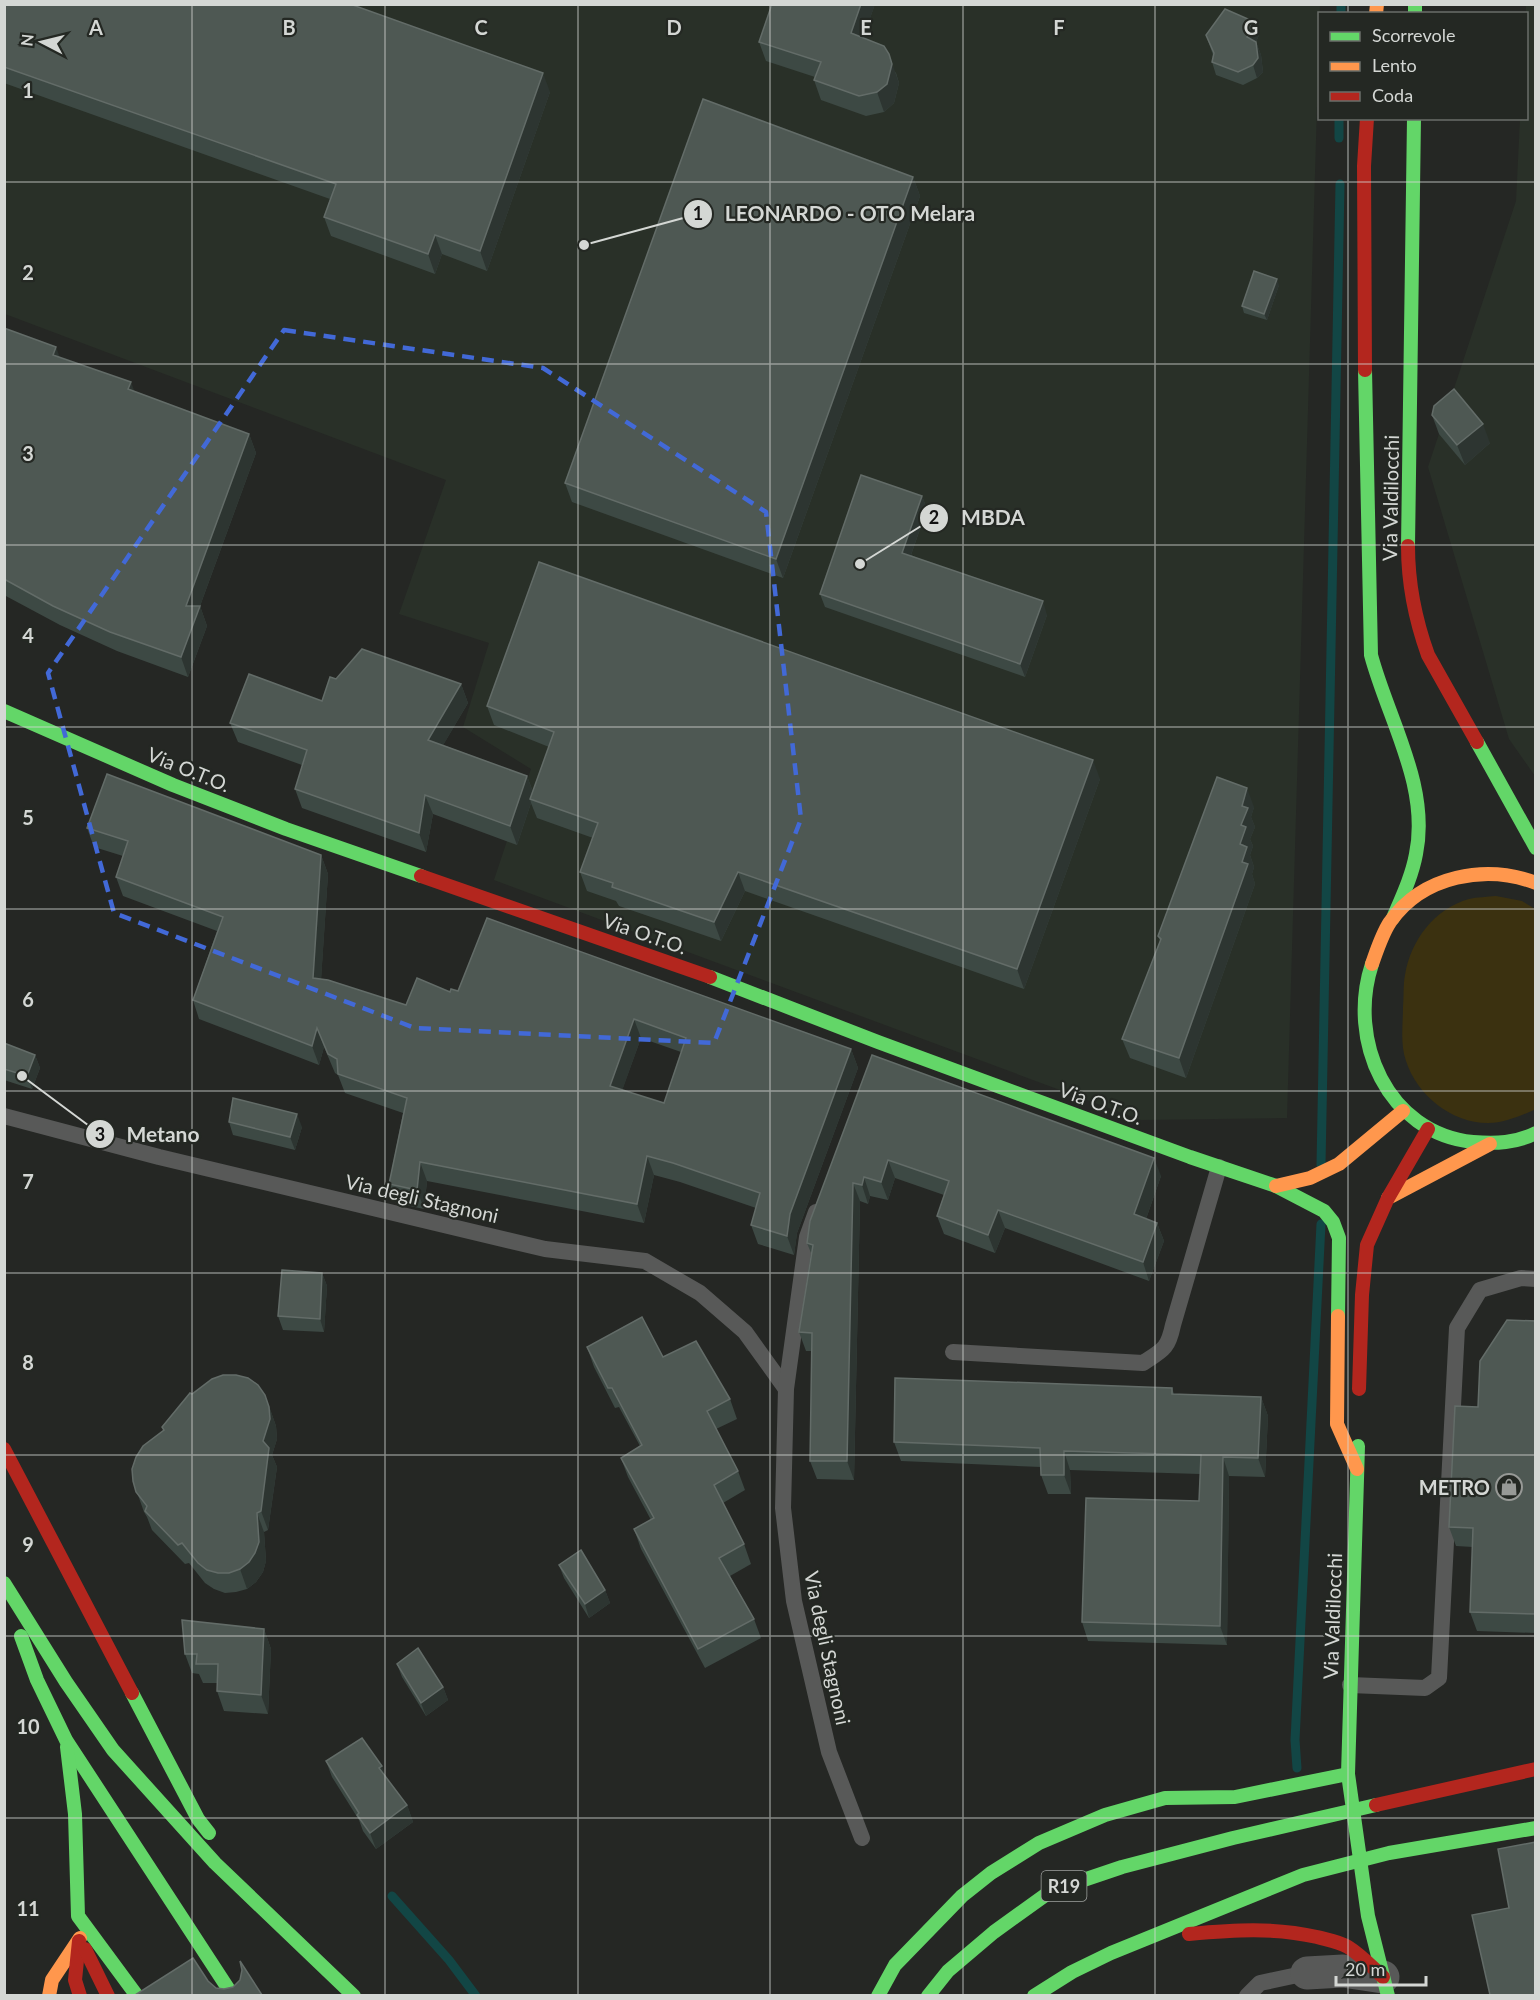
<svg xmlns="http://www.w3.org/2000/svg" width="1540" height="2000" font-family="Lato,sans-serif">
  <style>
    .built { fill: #293028 }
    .green { fill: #3b3110 }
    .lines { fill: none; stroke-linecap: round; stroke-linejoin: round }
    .stream { stroke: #124645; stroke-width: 9 }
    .lane { stroke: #585958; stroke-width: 16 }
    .street { stroke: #585958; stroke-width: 33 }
    .fast { stroke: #63d668; stroke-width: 14 }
    .slow { stroke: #ff974d; stroke-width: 14 }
    .jam { stroke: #b3261e; stroke-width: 14 }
    .wall { fill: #3d4944; fill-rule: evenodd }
    .shaded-wall { fill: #2d3531 }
    .building { fill: #4e5853; stroke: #636c68; stroke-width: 1.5; fill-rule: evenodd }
    .marked { fill: none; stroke: #4269d7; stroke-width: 4.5; stroke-dasharray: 12 8; stroke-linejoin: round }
    .grid { fill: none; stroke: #d4d7d4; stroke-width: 1.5; stroke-opacity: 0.55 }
    .labels { text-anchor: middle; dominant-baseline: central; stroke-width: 4.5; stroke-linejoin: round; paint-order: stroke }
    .shield { fill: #242823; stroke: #9fa29f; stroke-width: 1.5 }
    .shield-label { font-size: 18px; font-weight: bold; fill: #d4d7d4 }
    .street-label { font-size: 20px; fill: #d4d7d4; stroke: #242823 }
    .poi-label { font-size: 20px; font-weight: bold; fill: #d4d7d4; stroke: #242823; text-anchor: end }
    .grid-label { font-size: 20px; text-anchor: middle; font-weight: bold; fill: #d4d7d4; stroke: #242823; stroke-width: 4.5; stroke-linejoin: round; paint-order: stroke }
    .leader { fill: none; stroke: #d4d7d4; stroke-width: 2 }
    .callout-dot { fill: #d4d7d4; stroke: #242823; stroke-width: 2 }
    .mark-label { font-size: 18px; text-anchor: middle; font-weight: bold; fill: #111 }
    .callout-label { font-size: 21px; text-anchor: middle; font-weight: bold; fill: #d4d7d4; stroke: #242823; stroke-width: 4.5; stroke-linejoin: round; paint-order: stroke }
  </style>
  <rect width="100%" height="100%" fill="#252724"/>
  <g class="built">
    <path d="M4,5h1316l-33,1113 -146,2 -647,-240 37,-111 -68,-42 26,-84 -90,-29 47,-134 -441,-166z"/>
    <path d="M1526,5h9v771l-26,-37 -81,-272 88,-266 4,-82 6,-1z"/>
  </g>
  <path class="green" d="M1496,896l26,5 13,8 1,200c-16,7 -31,14 -48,14 -37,0 -71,-28 -82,-62 -6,-17 -3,-37 -3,-54 1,-11 0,-22 2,-32 6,-35 29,-66 64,-76 8,-2 18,-2 27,-3z"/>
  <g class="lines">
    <g class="stream">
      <path d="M1341,14v-10"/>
      <path d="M1339,138v-20"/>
      <path d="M1321,1165l19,-981"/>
      <path d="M1297,1768l-2,-28 26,-516"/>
      <path d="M392,1896l57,64 27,36"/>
    </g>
    <g class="lane">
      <path d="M4,1116l155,41 386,92 100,12 55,32 45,39 41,57"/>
      <path d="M816,1212l-9,25 -21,152 -3,119 11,93 35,151 33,86"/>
      <path d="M953,1352l190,11c20,-13 25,-14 30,-38l46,-158"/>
      <path d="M1350,1685l75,3 14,-10 18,-350 23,-38 41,-12 15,1"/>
      <path d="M1247,1996l13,-13 47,-10"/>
    </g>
    <path class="street" d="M1307,1973l36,-2 40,6"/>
    <g class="fast">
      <path d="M1415,4v10"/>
      <path d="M1365,370l6,285c17,64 59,131 45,199 -4,22 -14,43 -23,64"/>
      <path d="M1408,546l6,-428"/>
      <path d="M4,711l169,74 113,44 135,47"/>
      <path d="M1477,742l59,106"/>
      <path d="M1372,964c-25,76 15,169 101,178 23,2 43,1 63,-9"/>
      <path d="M710,977l168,65 312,115 86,29 48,25 9,11 6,16 -1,78"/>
      <path d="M1358,1446l-10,328 20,142 20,80"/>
      <path d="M4,1583l62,99 47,68 102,113 139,133"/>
      <path d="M21,1636l16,44 29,60 167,256"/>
      <path d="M132,1693l66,126 11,14"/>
      <path d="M67,1747l8,67 3,102 59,80"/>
      <path d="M878,1996l17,-31 67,-69 29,-23 48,-30 66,-28 60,-17 70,-1 113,-23"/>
      <path d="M928,1996l20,-25 46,-39 57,-41 71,-24 111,-29 143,-33"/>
      <path d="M1034,1996l38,-24 39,-19 192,-78 86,-22 147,-25"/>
    </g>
    <g class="slow">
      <path d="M1376,14l1,-10"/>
      <path d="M1372,964c5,-14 10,-30 18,-42 33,-47 96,-58 146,-39"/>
      <path d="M1276,1186l34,-8 29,-14 64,-53"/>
      <path d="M1388,1198l102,-54"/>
      <path d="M1338,1316l-1,108 20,45"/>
      <path d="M49,1996l3,-16 28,-42"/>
    </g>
    <g class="jam">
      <path d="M1365,370l-1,-204 3,-48"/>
      <path d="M1408,546c0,38 7,73 20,109l49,87"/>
      <path d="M421,876l289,101"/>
      <path d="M1359,1389l3,-94 5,-50 21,-47 40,-69"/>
      <path d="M4,1449l128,244"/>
      <path d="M1376,1805l160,-36"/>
      <path d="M1189,1934c44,-4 85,-7 128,3 11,3 21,4 31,10 13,8 24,20 35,30"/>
      <path d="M79,1941l-4,39 5,16"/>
      <path d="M85,1949l23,47"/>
    </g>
  </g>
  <g class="wall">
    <path d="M4,4l546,88 -63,179 -45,-17 -7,20 -104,-38 -7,-19 6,-18 -326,-116z"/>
    <path d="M772,4h103l-12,34 33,35 3,10 -5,20 -10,9 -18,4 -45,-16 -7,-20 1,-3 -49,-16 -7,-19z"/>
    <path d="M1206,35h53l-3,7 5,13 2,17 -6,6 -14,7 -27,-10 -4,-13 1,-7z"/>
    <path d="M913,177l7,19 -137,382 -211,-76 -7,-19z"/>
    <path d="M1279,285l-12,35 -23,-7 -2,-7z"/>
    <path d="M4,328l55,29 75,34 115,43 7,19 -56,153 7,20 -19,51 -71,-26 -57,-26 -56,-30z"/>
    <path d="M1432,415l58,28 -25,22 -26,-31z"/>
    <path d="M922,496l5,13 -16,46 136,60 -22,62 -200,-70 -5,-13z"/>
    <path d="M336,679l125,5 7,19 -25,42 84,31 6,16 16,-45 -55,-22 -7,-19 613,73 -76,210 -279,-98 -24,50 -102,-35 -3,-5 -29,-10 -7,-19 13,-34 -56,-20 -6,-15 -14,42 -84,-31 -7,38 -124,-44 -7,-19 7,-24 -64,-23 -8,-19 92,-22z"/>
    <path d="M1254,807l-3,10 4,10 -5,12 3,7 -3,9 4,12 -2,7 3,10 -69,194 -56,-20 -8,-19 38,-98 -2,-5z"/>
    <path d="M87,828l234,27 7,19 -7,105 85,26 44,-13 8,-1 393,58 7,19 -61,165 -3,22 -36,-11 -7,-19 5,-17 -76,-26 -26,-7 -10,48 -217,-42 -3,28 -28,-6 -7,-19 14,-71 -58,-20 -7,-18 -3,-2 -11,-26 -5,18 -120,-46 -6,-19 24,-69 -94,-35 -7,-19 7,-21 -29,-9zM641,1038l40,14 -17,51 -42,-13z"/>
    <path d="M4,1043l31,12 5,13 -8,21 -28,-9z"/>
    <path d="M872,1055l289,121 -15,43 11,4 7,18 -15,40 -144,-53 -10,25 -51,-19 -7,-18 7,-21 -49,-17 -7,22 -18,-4 -2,8 -8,-3 -6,279 -37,-1 -7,-18 2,-110h-6l-7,-19 12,-79 -4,-10z"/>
    <path d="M229,1122l73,5 -7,23 -62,-15z"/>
    <path d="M322,1273l5,13 -3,46 -41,-2 -5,-14z"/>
    <path d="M1536,1321v312l-59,-2 -7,-19 3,-65 -17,-1 -7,-19 29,-120z"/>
    <path d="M587,1347l76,10 67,42 7,20 -21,10 22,42 7,19 -22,13 21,41 7,20 -21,12 24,43 7,19 -56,30 -64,-119 -7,-20 17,-9 -23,-43 -7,-19 19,-12 -21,-39 -4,1 -21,-41z"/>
    <path d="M1172,1388l2,6 87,3 7,19 -3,61 -36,-1 -2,169 -139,-4 -6,-19 117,-121 1,-27 -130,-4 1,24h-23l-7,-19v-8l-140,-6 -7,-19z"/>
    <path d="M265,1395l11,31 1,13 -5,16 5,12 -9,63 -4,2 2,29 -3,11 -7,10 -9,7 -11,3 -11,1 -11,-4 -9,-6 -16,-20 -4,1 -33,-34 -5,-13 -3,-5 -11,-31z"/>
    <path d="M559,1565l46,25 5,13 -21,15 -25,-40z"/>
    <path d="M264,1629l7,20 -3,65 -44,-3 -7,-20v-8h-14l-4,-9 -7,-1 -7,-19z"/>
    <path d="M397,1664l46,23 5,13 -22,16 -24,-39z"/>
    <path d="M326,1761l60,17 21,27 6,17 -37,27 -13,-18 -4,-11 -27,-43z"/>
  </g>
  <g class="shaded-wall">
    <path d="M861,4h14l-17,49 -7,-20z"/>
    <path d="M1255,22l4,13 -7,15 -5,-13z"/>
    <path d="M1256,42l5,13 2,17 -6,6 -4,-13z"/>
    <path d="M889,54l10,29 -5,20 -10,9 -7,-20z"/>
    <path d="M543,73l7,19 -63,179 -7,-20z"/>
    <path d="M913,177l7,19 -137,382 -7,-19z"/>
    <path d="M435,235l7,19 -7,20 -7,-20z"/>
    <path d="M1277,279l2,6 -12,35 -3,-6z"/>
    <path d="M56,347l7,19 -10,-11z"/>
    <path d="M131,382l7,19 -10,-12z"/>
    <path d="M1483,424l7,19 -25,22 -8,-20z"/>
    <path d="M249,434l7,19 -63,172 -7,-19z"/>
    <path d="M922,496l5,13 -20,57 -5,-13z"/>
    <path d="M1043,601l4,14 -22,62 -5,-13z"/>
    <path d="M200,606l7,20 -19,51 -7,-20z"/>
    <path d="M461,684l7,19 -33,56 -7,-19z"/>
    <path d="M1093,760l7,19 -76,210 -7,-20z"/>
    <path d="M527,776l7,19 -4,4 1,4 -14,42 -7,-19z"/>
    <path d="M1247,788l7,19 -3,10 4,10 -5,12 3,7 -3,9 4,12 -2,7 3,10 -69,194 -7,-20 63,-196 -2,-18 2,-38z"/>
    <path d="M425,795l8,19 -7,38 -7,-19z"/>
    <path d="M321,855l7,19 -8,123 -7,-19z"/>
    <path d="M738,872l7,19 -24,50 -7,-19z"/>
    <path d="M634,1019l7,19 -24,67 -7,-19z"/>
    <path d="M317,1028l7,19 -5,18 -7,-19z"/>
    <path d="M851,1049l7,19 -61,165 -3,22 -7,-19 3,-22z"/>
    <path d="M35,1055l5,13 -8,21 -5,-13z"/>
    <path d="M297,1114l5,13 -7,23 -5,-13z"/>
    <path d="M647,1156l7,19 -10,48 -7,-19z"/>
    <path d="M1154,1158l7,18 -20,57 -7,-19z"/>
    <path d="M888,1160l7,18 -7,22 -7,-18z"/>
    <path d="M420,1162l7,19 -3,28 -7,-19z"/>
    <path d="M864,1177l6,19 -2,8 -6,-19z"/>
    <path d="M853,1183l7,18 -6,279 -7,-19z"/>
    <path d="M998,1210l7,18 -10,25 -7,-18z"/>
    <path d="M1157,1223l7,18 -15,40 -6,-19z"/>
    <path d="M322,1273l5,13 -3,46 -4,-13z"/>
    <path d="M265,1395l11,31 1,13 -5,16 5,12 -9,63 -7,-19z"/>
    <path d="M1261,1397l7,19 -3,61 -7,-19z"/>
    <path d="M1064,1451l6,19 1,24 -7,-19z"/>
    <path d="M1223,1457l6,19 -2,169 -7,-19z"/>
    <path d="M257,1513l7,19 2,29 -3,11 -7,10 -9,7 -7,-20z"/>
    <path d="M605,1590l5,13 -21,15 -4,-14z"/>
    <path d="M264,1629l7,20 -3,65 -7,-19z"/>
    <path d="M443,1687l5,13 -22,16 -5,-13z"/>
    <path d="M382,1766l6,16 -9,-14z"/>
    <path d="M407,1805l6,17 -37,27 -6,-16z"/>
  </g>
  <g class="building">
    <path d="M4,4h346l193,69 -63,178 -45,-16 -7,19 -104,-37 12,-33 -332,-117z"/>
    <path d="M772,4h89l-10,29 33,13 5,8 3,10 -5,20 -10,8 -18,4 -45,-16 7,-18 -62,-20z"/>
    <path d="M1225,9l30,13 -8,15 9,5 2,16 -5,7 -15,7 -26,-10 2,-9 -8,-18z"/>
    <path d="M703,99l210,78 -137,382 -211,-76z"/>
    <path d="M1254,271l23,8 -13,35 -22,-8z"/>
    <path d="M4,328l52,19 -3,8 78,27 -3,7 121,45 -63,172h14l-19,51 -71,-25 -57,-26 -49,-27z"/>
    <path d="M1454,389l29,35 -26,21 -25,-30 2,-9z"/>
    <path d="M861,475l61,21 -20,57 141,48 -23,63 -200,-70z"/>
    <path d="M539,562l554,198 -76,209 -279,-97 -24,50 -102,-35 1,-4 -33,-11 18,-49 -68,-24 24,-67 -67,-26z"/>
    <path d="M362,649l99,35 -33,56 99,36 -17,50 -85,-31 -6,38 -124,-44 12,-39 -77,-27 19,-49 73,27 8,-24 6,2z"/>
    <path d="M107,774l214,81 -8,123 15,2 78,25 11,-27 33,14 1,-3 7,2 29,-73 364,131 -61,165 -3,22 -36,-11 9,-32 -87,-30 -26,-7 -10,48 -217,-42 -3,28 -28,-6 18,-86 -69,-24 -1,-15 -9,-5 -11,-26 -5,18 -119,-46 30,-83 -107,-40 12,-36 -41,-13zM634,1019l52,19 -22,65 -54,-17z"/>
    <path d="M1217,777l30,11 -5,18 6,2 -7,17 5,2 -6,17 7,3 -5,15 6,2 -69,194 -57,-19 39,-100 -3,-3z"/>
    <path d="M4,1043l31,12 -8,21 -23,-7z"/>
    <path d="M872,1055l282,103 -20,56 23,9 -14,39 -145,-52 -10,25 -51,-19 12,-35 -61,-21 -7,22 -17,-5 -2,8 -9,-2 -6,278h-37l2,-128 -13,-1 14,-87 -6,-2 3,-22z"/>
    <path d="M233,1098l64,16 -7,23 -61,-15z"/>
    <path d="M282,1270l40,3 -2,46 -42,-3z"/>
    <path d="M642,1317l21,40 33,-16 34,58 -23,12 31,60 -24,14 30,59 -25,14 35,61 -56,30 -64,-120 20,-11 -33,-60 21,-13 -30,-57h-4l-21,-41z"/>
    <path d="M1507,1320l29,1v293l-66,-2 3,-84 -24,-1 6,-121 23,1 2,-46z"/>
    <path d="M223,1375h13l12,3 10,7 7,10 4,12 1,12 -7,22 6,7 -8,63 -4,2 2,29 -4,11 -6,9 -9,7 -11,4h-11l-11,-3 -9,-7 -16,-20 -4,2 -33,-34 2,-5 -11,-14 -3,-11 -1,-12 4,-12 7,-11 21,-16 -2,-3 28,-34 2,1 20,-15z"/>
    <path d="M895,1378l277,10v6l89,3 -3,61 -35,-1 -3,169 -138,-4 4,-124 113,3 2,-46 -137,-4v24h-23l-1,-27 -146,-6z"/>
    <path d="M581,1550l24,40 -20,14 -26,-39z"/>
    <path d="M182,1620l82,9 -3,66 -44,-4 1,-27h-22l1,-10h-12z"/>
    <path d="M418,1648l25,39 -22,16 -24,-39z"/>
    <path d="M362,1738l20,28 -3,2 28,37 -37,28 -13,-18 2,-2 -33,-52z"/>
    <path d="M1536,1842v153h-46l-18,-80 37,-7 -11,-59z"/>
    <path d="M193,1958l15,23 8,7 8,1 9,-2 7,-7 2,-10 -2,-9 22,34h-127z"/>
  </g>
  <path class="marked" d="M284,330l259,38 223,144 35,307 -87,224 -299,-15 -301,-115 -66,-240z"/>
  <path class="grid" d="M192,4v1992M385,4v1992M578,4v1992M770,4v1992M963,4v1992M1155,4v1992M1348,4v10M1348,118v1878M4,182h1532M4,364h1532M4,545h1532M4,727h1532M4,909h1532M4,1091h1532M4,1273h1532M4,1455h1532M4,1636h1532M4,1818h1532"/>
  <defs>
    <symbol id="shop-ring" viewBox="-11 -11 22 22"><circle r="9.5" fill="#242823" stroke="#979996" stroke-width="1.5"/><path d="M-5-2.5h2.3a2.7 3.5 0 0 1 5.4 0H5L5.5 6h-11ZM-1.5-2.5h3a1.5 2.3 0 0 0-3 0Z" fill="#979996"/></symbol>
  </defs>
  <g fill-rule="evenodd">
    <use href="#shop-ring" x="1494" y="1472" width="30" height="30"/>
  </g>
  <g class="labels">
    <rect class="shield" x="1041.5" y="1871" width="45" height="30" rx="4.5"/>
    <g class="shield-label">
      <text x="1064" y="1886">R19</text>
    </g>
    <g class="street-label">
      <text transform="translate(1390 498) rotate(-89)">Via Valdilocchi</text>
      <text transform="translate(189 769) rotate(22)">Via O.T.O.</text>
      <text transform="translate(645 933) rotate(19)">Via O.T.O.</text>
      <text transform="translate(1101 1103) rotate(20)">Via O.T.O.</text>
      <text transform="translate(422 1198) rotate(13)">Via degli Stagnoni</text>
      <text transform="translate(1332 1616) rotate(-88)">Via Valdilocchi</text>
      <text transform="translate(828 1648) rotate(78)">Via degli Stagnoni</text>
    </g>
    <g class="poi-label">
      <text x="1490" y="1487">METRO</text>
    </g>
  </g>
  <g class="grid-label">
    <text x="96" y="35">A</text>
    <text x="289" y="35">B</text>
    <text x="481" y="35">C</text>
    <text x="674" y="35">D</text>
    <text x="866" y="35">E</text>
    <text x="1059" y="35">F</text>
    <text x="1251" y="35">G</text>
    <text x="28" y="98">1</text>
    <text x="28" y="280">2</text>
    <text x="28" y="461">3</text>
    <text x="28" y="643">4</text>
    <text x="28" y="825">5</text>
    <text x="28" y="1007">6</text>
    <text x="28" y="1189">7</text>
    <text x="28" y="1370">8</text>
    <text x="28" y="1552">9</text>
    <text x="28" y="1734">10</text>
    <text x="28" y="1916">11</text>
  </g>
  <path class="leader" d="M584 245L698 214M860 564L934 518M22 1076L100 1134"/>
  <g class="callout-dot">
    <circle cx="584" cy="245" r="6"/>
    <circle cx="860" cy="564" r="6"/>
    <circle cx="22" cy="1076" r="6"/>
    <circle cx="698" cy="214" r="15"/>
    <circle cx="934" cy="518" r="15"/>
    <circle cx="100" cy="1134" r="15"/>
  </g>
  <g class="mark-label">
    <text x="698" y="220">1</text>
    <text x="934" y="524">2</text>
    <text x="100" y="1141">3</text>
  </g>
  <g class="callout-label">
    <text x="850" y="221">LEONARDO - OTO Melara</text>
    <text x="993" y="525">MBDA</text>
    <text x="163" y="1142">Metano</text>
  </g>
  <rect width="1540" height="2000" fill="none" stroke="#d4d7d4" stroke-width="12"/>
  <rect x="1318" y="12" width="210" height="108" fill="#242823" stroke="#6a6e6a" stroke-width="1.5"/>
  <rect x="1330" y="32" width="30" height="9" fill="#63d668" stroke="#6a6e6a" stroke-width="1.5"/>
  <text x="1372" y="42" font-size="18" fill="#d4d7d4">Scorrevole</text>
  <rect x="1330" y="62" width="30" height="9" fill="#ff974d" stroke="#6a6e6a" stroke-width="1.5"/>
  <text x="1372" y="72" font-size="18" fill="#d4d7d4">Lento</text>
  <rect x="1330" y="92" width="30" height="9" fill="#b3261e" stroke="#6a6e6a" stroke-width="1.5"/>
  <text x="1372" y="102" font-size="18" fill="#d4d7d4">Coda</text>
  <g transform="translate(42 42) rotate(277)" stroke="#242823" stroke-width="4.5" paint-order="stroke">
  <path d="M0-4.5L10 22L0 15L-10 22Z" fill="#d4d7d4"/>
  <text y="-9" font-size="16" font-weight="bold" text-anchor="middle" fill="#d4d7d4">N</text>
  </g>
  <path d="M1336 1976v9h90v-9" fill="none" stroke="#d4d7d4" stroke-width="3"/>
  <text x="1345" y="1976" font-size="18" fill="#d4d7d4" stroke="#242823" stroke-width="4.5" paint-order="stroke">20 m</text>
</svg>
